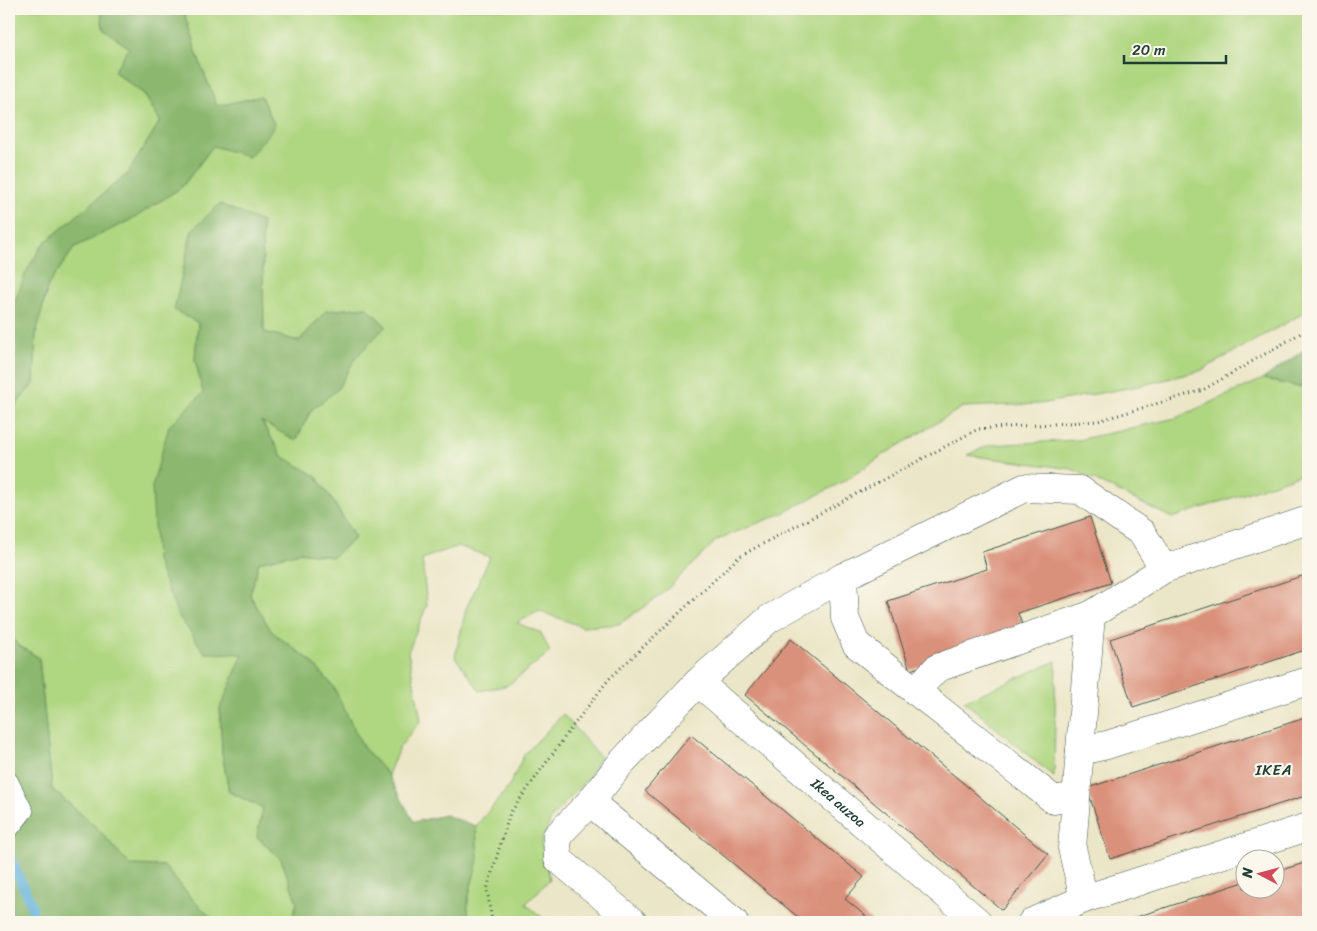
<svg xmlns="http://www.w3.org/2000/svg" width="1317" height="931" font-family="Sriracha,sans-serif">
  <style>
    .green { fill: #afd680; stroke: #678a5a }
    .forest { fill: #8bb76e; stroke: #557a51 }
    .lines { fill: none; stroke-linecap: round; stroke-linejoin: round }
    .stream { stroke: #61b1db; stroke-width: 10 }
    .building { fill: #da917c }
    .lane-casing { stroke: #3e564a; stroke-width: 19 }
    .street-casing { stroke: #3e564a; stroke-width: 29 }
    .path { stroke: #3e564a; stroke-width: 3; stroke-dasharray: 1 4; stroke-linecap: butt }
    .lane { stroke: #fff; stroke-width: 18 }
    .street { stroke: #fff; stroke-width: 28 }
    .labels { text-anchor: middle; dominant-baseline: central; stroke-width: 4.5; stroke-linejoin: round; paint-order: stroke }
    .street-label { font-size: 14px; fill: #1f3d34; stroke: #fbf7ec }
    .neighbourhood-label { font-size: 15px; letter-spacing: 1px; fill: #1f3d34; stroke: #fbf7ec }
  </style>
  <rect width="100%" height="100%" fill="#fbf7ec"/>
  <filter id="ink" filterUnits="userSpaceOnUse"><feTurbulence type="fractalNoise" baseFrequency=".02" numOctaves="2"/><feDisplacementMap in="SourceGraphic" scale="10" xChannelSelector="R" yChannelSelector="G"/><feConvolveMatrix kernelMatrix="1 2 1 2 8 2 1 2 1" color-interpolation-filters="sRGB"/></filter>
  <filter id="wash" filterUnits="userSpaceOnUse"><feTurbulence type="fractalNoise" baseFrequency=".0096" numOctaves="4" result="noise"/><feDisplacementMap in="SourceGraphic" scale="20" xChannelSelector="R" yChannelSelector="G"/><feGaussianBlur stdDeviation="1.12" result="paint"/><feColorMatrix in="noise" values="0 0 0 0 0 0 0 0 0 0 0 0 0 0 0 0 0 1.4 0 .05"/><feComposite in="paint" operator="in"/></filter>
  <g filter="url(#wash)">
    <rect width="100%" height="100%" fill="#ece6c8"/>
    <g class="green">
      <path d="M9,9h92l2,20 27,19 -16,24 30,22 16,27 -31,52 -86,71 -34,73z"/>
      <path d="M183,9h1125v300l-6,5 -102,57 -61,15 -99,18 -77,3 -80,48 -37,25 -63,33 -66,27 -56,55 -42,29 -36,3 -44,-16 -22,12 24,10 9,19 -42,33 -28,6 -25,-34 11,-48 24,-52 -32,-11 -36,13 5,46 -19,47 13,68 -22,28 -11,27 -25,-28 -30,-61 -22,-25 -39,-29 -22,-37 9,-33 41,-10 32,5 23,-19 -19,-32 -20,-30 -34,-20 -21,-36 35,21 15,-31 26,-20 19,-33 30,-31 -20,-19 -40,4 -27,30 -35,-9 -2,-110 -42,-17 -28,25 -17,79 23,14 -3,36 8,34 -35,34 76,227 -24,54 2,45 7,39 34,16 -6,29 24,22 16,43 -6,20h-75l-22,-21 -30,-35 -34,-1 -34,-38 -44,-38 -13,-131 -21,-13 -9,-11v-222l25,-28 2,-50 12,-49 27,-38 59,-29 48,-31 31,-41 4,-40 -20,-51z"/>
      <path d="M1263,379l36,8 9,-3v88l-136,46 -100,-49 -105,-14 23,-10 88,-5 98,-22z"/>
      <path d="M1056,661l-2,116 -90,-76z"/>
      <path d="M563,714l37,43 -12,21 -36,39 -11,25 9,37 -24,25 22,18h-80v-23l10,-40 -2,-33 32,-38 16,-33z"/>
    </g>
    <g class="forest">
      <path d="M101,9h82l14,46 20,51 44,-10 14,30 -26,31 -36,-11 -31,41 -48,31 -59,29 -27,38 -12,49 -2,50 -25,28v-95l17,-45 17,-28 85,-71 32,-52 -16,-27 -30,-23 15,-23 -26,-19z"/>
      <path d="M220,204l42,18 2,110 35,9 27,-30 40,-4 20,19 -30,31 -19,33 -26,20 -15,31 -35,-20 21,35 34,20 20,30 19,32 -22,19 -33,-5 -41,10 -9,33 22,37 39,29 22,25 30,61 25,28 26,47 31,-7 31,11 2,33 -10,40v23h-177l6,-20 -16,-43 -24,-22 6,-29 -34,-16 -7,-39 -2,-45 23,-54 -38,-1 -27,-38 -22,-55 -4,-73 17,-61 34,-33 -8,-34 3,-36 -24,-13 18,-80z"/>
      <path d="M1308,347v37l-9,3 -36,-8z"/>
      <path d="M9,634l9,11 21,13 13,131 44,38 34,38 34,1 30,35 22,21h-207z"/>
    </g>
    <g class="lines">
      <path class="stream" d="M9,855l23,51 1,16"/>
    </g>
    <g id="blocks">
      <g class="building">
        <path d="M1090,517l21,66 -93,30 7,20 -115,37 -22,-69 99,-32 -5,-17z"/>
        <path d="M1308,574v75l-175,58 -23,-68z"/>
        <path d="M791,639l257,215 -46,56 -257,-215z"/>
        <path d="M1308,717v78l-198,64 -23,-71z"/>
        <path d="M691,735l173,142 -19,22 28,23h-69l-159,-131z"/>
        <path d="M1308,862v60h-187l123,-40v6h30v-16z"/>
      </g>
    </g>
  </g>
  <g filter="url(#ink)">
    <use href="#blocks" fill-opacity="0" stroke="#3e564a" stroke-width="1"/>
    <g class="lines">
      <defs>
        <path id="lane" d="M9,781l15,30 -15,19"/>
        <g id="street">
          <path d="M843,577l2,41 11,26 198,156 22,-4"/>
          <path id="s1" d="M698,682l280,240"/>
          <path d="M915,691l22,-23 154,-53 73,-46"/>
          <path d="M1080,751l27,-6 201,-64"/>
          <path d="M590,802l31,-39 77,-81 71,-63 74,-42 181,-89 56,2 62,43 22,36 144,-49"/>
          <path d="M1084,899l-12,-51 19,-233"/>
          <path d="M633,922l-75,-63 -1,-23 33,-34 144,120"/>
          <path d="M1032,922l52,-23 224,-72"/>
        </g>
      </defs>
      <use href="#lane" class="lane-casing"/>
      <use href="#street" class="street-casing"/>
      <path class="path" d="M492,922l-5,-33 23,-76 62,-86 37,-48 131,-123 238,-127 120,-8 105,-31 105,-61"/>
      <use href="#lane" class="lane"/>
      <use href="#street" class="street"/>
    </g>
  </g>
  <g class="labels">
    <g class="street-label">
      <text stroke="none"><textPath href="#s1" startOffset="185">Ikea auzoa</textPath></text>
    </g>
    <g class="neighbourhood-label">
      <text x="1274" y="770">IKEA</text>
    </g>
  </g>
  <rect width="1317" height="931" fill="none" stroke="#fbf7ec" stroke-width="30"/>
  <g transform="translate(1260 874) rotate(276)"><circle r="24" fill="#fbf7ec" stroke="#a3ada2"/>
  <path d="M0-4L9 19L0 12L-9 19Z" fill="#d1495b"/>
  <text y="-8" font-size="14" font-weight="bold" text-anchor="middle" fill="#1f3d34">N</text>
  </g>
  <path d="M1124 55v8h102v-8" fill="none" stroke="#1f3d34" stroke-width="2.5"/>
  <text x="1132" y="55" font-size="15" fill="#1f3d34" stroke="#fbf7ec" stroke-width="4" paint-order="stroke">20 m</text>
</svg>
